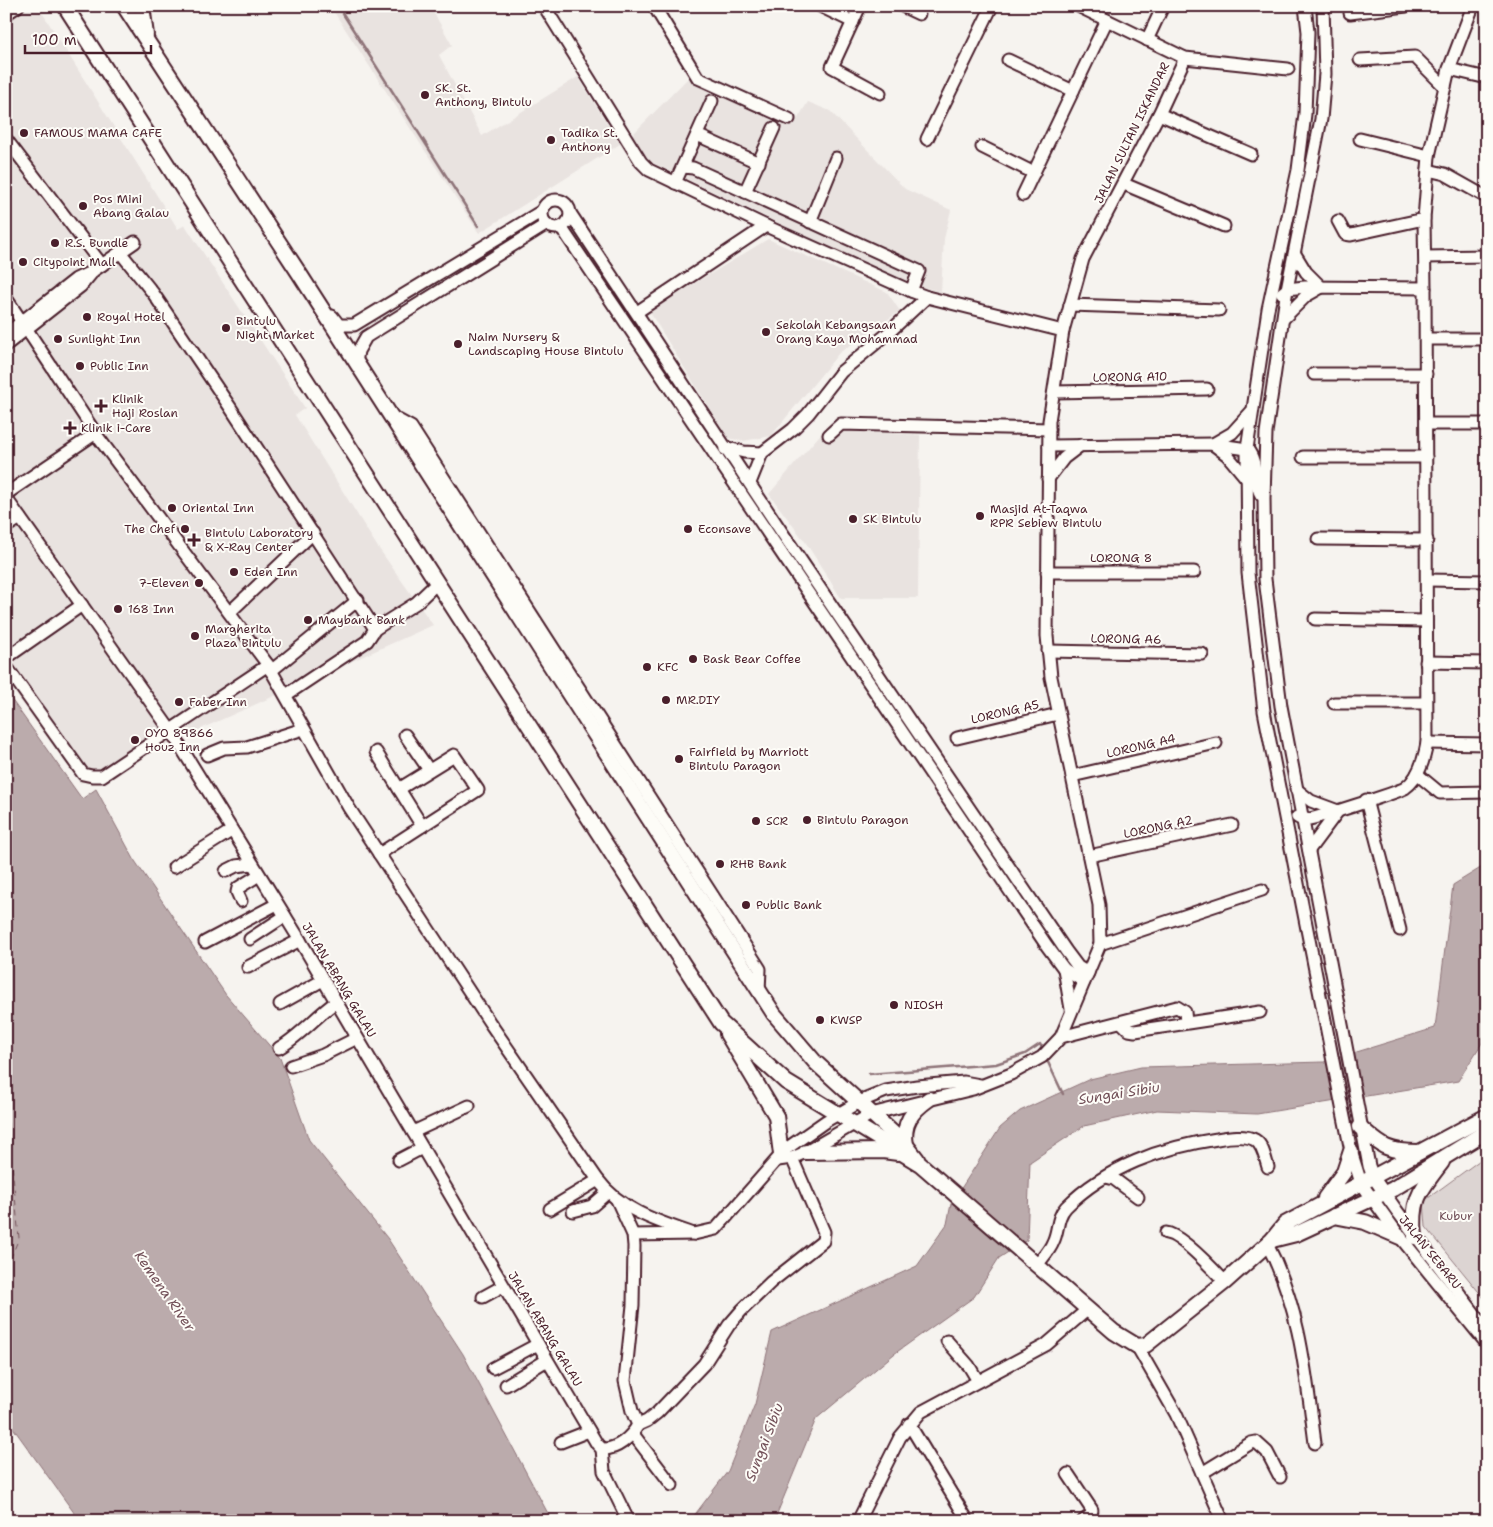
<svg xmlns="http://www.w3.org/2000/svg" width="1493" height="1527" font-family="'Shantell Sans',sans-serif">
  <style>
    .built { fill: #e9e3e0 }
    .green { fill: #dcd4d2; stroke: #937a7e }
    .water { fill: #bbabac; stroke: #8e7378 }
    .lines { fill: none; stroke-linecap: round; stroke-linejoin: round }
    .stream { stroke: #8e7378; stroke-width: 2.5 }
    .ferry { stroke: #725058; stroke-width: 1; stroke-dasharray: 6 5; stroke-linecap: butt }
    .minor-casing { stroke: #4a1f2b; stroke-width: 15 }
    .major-casing { stroke: #4a1f2b; stroke-width: 18 }
    .minor { stroke: #fdfcf7; stroke-width: 11 }
    .major { stroke: #fdfcf7; stroke-width: 14 }
    .poi-dot { fill: #4a1f2b; stroke: #fdfcf7; stroke-width: 2 }
    .labels { text-anchor: middle; dominant-baseline: central; stroke-width: 4; stroke-linejoin: round; paint-order: stroke }
    .poi-label { font-size: 12px; fill: #4a1f2b; stroke: #fdfcf7; text-anchor: start }
    .street-label { font-size: 12px; fill: #4a1f2b; stroke: #fdfcf7 }
    .park-label { font-size: 12px; fill: #6e4c55; stroke: #fdfcf7 }
    .water-label { font-size: 14px; font-style: italic; fill: #725058; stroke: #fdfcf7 }
  </style>
  <rect width="100%" height="100%" fill="#f6f3ef"/>
  <filter id="ink" filterUnits="userSpaceOnUse"><feTurbulence type="fractalNoise" baseFrequency=".02" numOctaves="2"/><feDisplacementMap in="SourceGraphic" scale="10" xChannelSelector="R" yChannelSelector="G"/><feConvolveMatrix kernelMatrix="1 2 1 2 8 2 1 2 1" color-interpolation-filters="sRGB"/></filter>
  <g filter="url(#ink)">
    <g class="built">
      <path d="M6,6h32l140,223 7,-4 120,183 -10,7 82,131 56,79 -353,158 -74,-103z"/>
      <path d="M330,6h100l22,39 -13,10 43,81 96,-59 42,67 -141,89z"/>
      <path d="M688,78l107,45 13,-21 22,9 75,78 46,21 -7,29 -3,53 -41,-11 -253,-121 -15,-25z"/>
      <path d="M768,239l119,53 13,19 -61,42 -68,83 -28,5 -15,-3 -79,-127z"/>
      <path d="M825,429l95,6 -2,163h-77l-35,-55 -37,-49z"/>
    </g>
    <path class="green" d="M1487,1155v147l-61,-75 -2,-26z"/>
    <g class="water">
      <path d="M6,692l76,107 14,-10 39,72 91,134 54,63 29,82 79,99 75,115 89,167h-472l-74,-103z"/>
      <path d="M1487,864v59l-7,22 7,32v58l-29,46 -201,33 -100,-4 -73,16 -54,36 -3,78 -28,18 -25,39 -80,57 -78,65 -42,102h-84l38,-50 27,-67 17,-72 145,-66 30,-42 4,-20 49,-76 20,-17 70,-32 51,-12 183,-5 111,-34 18,-143z"/>
    </g>
    <g class="lines">
      <g class="stream">
        <path d="M338,6l140,220"/>
        <path d="M1046,1058l17,36"/>
        <path d="M869,1074l127,-10 29,-10 15,-10 3,6"/>
      </g>
      <path class="ferry" d="M6,1101l13,137 -13,31"/>
      <defs>
        <g id="minor">
          <path d="M544,6l97,156 8,8 117,56 145,65 16,6 136,34 -14,90 -2,215 4,41 48,228 1,39 -39,93 -19,20 -31,17 -38,15 -102,25 -65,38 -14,6 -14,2"/>
          <path d="M654,6l44,72 91,41"/>
          <path d="M820,6l33,16"/>
          <path d="M860,6l-28,61 48,26"/>
          <path d="M902,6l17,8"/>
          <path d="M1078,6l107,52 103,11"/>
          <path d="M1305,6l3,26 -3,82 -7,56 -30,139 -21,140 1,124 16,138 79,401 8,39 10,32 39,54 87,107"/>
          <path d="M1323,6l2,68 -4,45 -34,170 -21,144 -2,65 1,81 16,127 88,460 4,11 24,34 90,119"/>
          <path d="M1350,13l56,-7"/>
          <path d="M6,14l12,-8"/>
          <path d="M1147,40l16,-34"/>
          <path d="M1008,60l65,31"/>
          <path d="M1360,60l55,-3 30,30"/>
          <path d="M1449,69l38,9"/>
          <path d="M1159,114l92,40"/>
          <path d="M697,135l62,28"/>
          <path d="M6,139l96,126"/>
          <path d="M927,139l65,-133"/>
          <path d="M1360,139l69,17"/>
          <path d="M982,147l52,26"/>
          <path d="M683,167l10,1 226,103 -8,20"/>
          <path d="M1428,170l17,4 41,23"/>
          <path d="M675,183l37,-82"/>
          <path d="M1124,184l100,42"/>
          <path d="M745,192l29,-64"/>
          <path d="M1023,195l84,-175"/>
          <circle cx="556" cy="214" r="14"/>
          <path d="M570,213l213,321 283,417 12,16 10,6"/>
          <path d="M1338,221l7,13 6,1 73,-16"/>
          <path d="M810,222l26,-64"/>
          <path d="M561,227l486,719 17,23 20,13"/>
          <path d="M120,252l33,41 77,114 145,222"/>
          <path d="M1295,254l11,18 15,15"/>
          <path d="M1425,257l62,-1"/>
          <path d="M1282,293l5,-4 18,-2 120,1 -1,-69 5,-63 20,-87 24,-63"/>
          <path d="M6,298l92,139 170,228 81,143 141,215 108,157c22,30 61,42 96,54"/>
          <path d="M1070,305l149,5"/>
          <path d="M637,312l129,-86"/>
          <path d="M332,316l7,9h15l188,-114"/>
          <path d="M1283,319l23,-23 14,-8"/>
          <path d="M1063,331l20,-72 76,-145 26,-56"/>
          <path d="M6,334l70,-55 17,-8 42,-29"/>
          <path d="M1426,339h61"/>
          <path d="M6,345l75,-59 10,-12"/>
          <path d="M356,363l2,-12 8,-14 181,-113"/>
          <path d="M1314,374h112"/>
          <path d="M1054,392l153,-3"/>
          <path d="M391,416l20,11 349,542 -1,22"/>
          <path d="M1426,424h61"/>
          <path d="M829,435l12,-11 208,5"/>
          <path d="M1213,444l19,-11 19,-21"/>
          <path d="M1214,445l13,10 20,24"/>
          <path d="M1049,446l164,-2 34,5c12,14 5,32 14,46"/>
          <path d="M725,449l3,-1 16,4 18,1"/>
          <path d="M1303,457h123"/>
          <path d="M1048,479l16,-21 17,-13"/>
          <path d="M750,483l12,-30 31,-24 15,-15 33,-42 45,-37 41,-38"/>
          <path d="M6,494l90,-61"/>
          <path d="M6,498l165,233 127,206 299,507 5,5c15,1 29,-12 36,-24"/>
          <path d="M6,527l14,-9"/>
          <path d="M1318,539l109,1"/>
          <path d="M1047,572h147"/>
          <path d="M1427,580l60,1"/>
          <path d="M230,612l83,-79"/>
          <path d="M1315,619l111,2"/>
          <path d="M1048,651l154,3"/>
          <path d="M6,658l76,-53"/>
          <path d="M1426,662l61,1"/>
          <path d="M6,666l77,108 9,2h10l166,-111"/>
          <path d="M271,671l87,-71"/>
          <path d="M286,695l81,-54 8,-12 41,-26 20,-19"/>
          <path d="M1334,703h92"/>
          <path d="M405,735l24,35"/>
          <path d="M957,738l101,-24"/>
          <path d="M1427,743l60,1"/>
          <path d="M376,752l46,74"/>
          <path d="M207,755l17,-7 23,-1 56,-18"/>
          <path d="M1417,774l23,19 47,-1"/>
          <path d="M1072,776l144,-33"/>
          <path d="M1296,789l15,12 27,10"/>
          <path d="M1366,800l34,130"/>
          <path d="M1297,817c2,1 4,3 7,3 8,0 94,-28 101,-32 14,-10 19,-28 22,-45l-2,-455"/>
          <path d="M1309,850l29,-39"/>
          <path d="M379,854l99,-64 -24,-35 -55,34"/>
          <path d="M1089,856l143,-31"/>
          <path d="M174,867l57,-36"/>
          <path d="M226,871l10,-5 16,-2"/>
          <path d="M241,901l-4,-9 1,-4 21,-13"/>
          <path d="M250,939l35,-23"/>
          <path d="M205,942l72,-38"/>
          <path d="M1100,944l162,-54"/>
          <path d="M248,967l52,-27"/>
          <path d="M1064,969l7,40"/>
          <path d="M280,1004l43,-24"/>
          <path d="M1121,1022l8,8 6,1 125,-19"/>
          <path d="M1061,1037l116,-30 8,5 1,10"/>
          <path d="M279,1048c21,-12 37,-32 57,-46"/>
          <path d="M291,1066l32,-11 34,-17"/>
          <path d="M413,1132l56,-26"/>
          <path d="M399,1160l23,-12"/>
          <path d="M1106,1177l8,2 24,18"/>
          <path d="M617,1200l16,35 1,11 -1,59 -8,76 7,30 6,14 9,-4 10,-8 47,-49 25,-39 13,-15 29,-28 52,-41 1,-9 -32,-74"/>
          <path d="M550,1209l48,-29"/>
          <path d="M573,1211l19,-5 16,-14"/>
          <path d="M1166,1233c14,1 48,37 59,49"/>
          <path d="M633,1235l61,-1 22,-5 70,-80 40,-28 33,-19 27,-11 31,-5 47,-4 16,3"/>
          <path d="M1267,1244c33,62 39,131 48,199"/>
          <path d="M1038,1264c5,-7 12,-14 15,-22 6,-12 3,-24 13,-35 40,-40 97,-60 151,-68 11,-2 28,-5 38,1 8,5 10,18 13,27"/>
          <path d="M483,1297l20,-11"/>
          <path d="M947,1341l22,25 9,15"/>
          <path d="M1137,1346l39,68 47,107"/>
          <path d="M493,1368l45,-24"/>
          <path d="M506,1385l41,-25"/>
          <path d="M909,1424l59,97"/>
          <path d="M633,1434l39,51"/>
          <path d="M561,1442l28,-11"/>
          <path d="M602,1449l2,22 22,45"/>
          <path d="M1202,1473l49,-30 5,-1 11,10 13,25"/>
          <path d="M1068,1474l24,36 -1,5 -8,6"/>
          <path d="M858,1521l42,-84 21,-25 125,-67 42,-36"/>
        </g>
        <g id="major">
          <path d="M65,6l656,1017 65,59 134,82 194,168 23,14 9,-1 79,-63 47,-42 13,-16 202,-108"/>
          <path d="M124,6l175,267 475,741 41,48 91,83 11,14"/>
          <path d="M142,6l4,29"/>
          <path d="M727,1034l49,82 5,38"/>
          <path d="M1360,1127c22,20 28,25 59,25"/>
          <path d="M906,1145c-4,-22 6,-34 23,-46"/>
          <path d="M806,1152l77,-1 15,2"/>
          <path d="M1325,1198l19,-26 7,-21"/>
          <path d="M1334,1216l31,6 35,15"/>
          <path d="M1415,1237c-4,-38 5,-46 27,-75"/>
          <path d="M1272,1240l24,-6 97,-45 94,-58"/>
        </g>
      </defs>
      <use href="#minor" class="minor-casing"/>
      <use href="#major" class="major-casing"/>
      <use href="#minor" class="minor"/>
      <use href="#major" class="major"/>
    </g>
  </g>
  <g class="poi-dot">
    <circle cx="425" cy="95" r="5"/>
    <circle cx="24" cy="133" r="5"/>
    <circle cx="551" cy="140" r="5"/>
    <circle cx="83" cy="206" r="5"/>
    <circle cx="55" cy="243" r="5"/>
    <circle cx="23" cy="262" r="5"/>
    <circle cx="87" cy="317" r="5"/>
    <circle cx="226" cy="328" r="5"/>
    <circle cx="766" cy="332" r="5"/>
    <circle cx="58" cy="339" r="5"/>
    <circle cx="458" cy="344" r="5"/>
    <circle cx="80" cy="366" r="5"/>
    <path d="M98.5 398.5h5v5h5v5h-5v5h-5v-5h-5v-5h5z"/>
    <path d="M67.5 420.5h5v5h5v5h-5v5h-5v-5h-5v-5h5z"/>
    <circle cx="172" cy="508" r="5"/>
    <circle cx="980" cy="516" r="5"/>
    <circle cx="853" cy="519" r="5"/>
    <circle cx="185" cy="529" r="5"/>
    <circle cx="688" cy="529" r="5"/>
    <path d="M191.5 532.5h5v5h5v5h-5v5h-5v-5h-5v-5h5z"/>
    <circle cx="234" cy="572" r="5"/>
    <circle cx="199" cy="583" r="5"/>
    <circle cx="118" cy="609" r="5"/>
    <circle cx="308" cy="620" r="5"/>
    <circle cx="195" cy="636" r="5"/>
    <circle cx="693" cy="659" r="5"/>
    <circle cx="647" cy="667" r="5"/>
    <circle cx="666" cy="700" r="5"/>
    <circle cx="179" cy="702" r="5"/>
    <circle cx="135" cy="740" r="5"/>
    <circle cx="679" cy="759" r="5"/>
    <circle cx="807" cy="820" r="5"/>
    <circle cx="756" cy="821" r="5"/>
    <circle cx="720" cy="864" r="5"/>
    <circle cx="746" cy="905" r="5"/>
    <circle cx="894" cy="1005" r="5"/>
    <circle cx="820" cy="1020" r="5"/>
  </g>
  <g class="labels">
    <g class="poi-label">
      <text x="435" y="88">SK. St.<tspan x="435" dy="14">Anthony, Bintulu</tspan></text>
      <text x="34" y="133">FAMOUS MAMA CAFE</text>
      <text x="561" y="133">Tadika St.<tspan x="561" dy="14">Anthony</tspan></text>
      <text x="93" y="199">Pos Mini<tspan x="93" dy="14">Abang Galau</tspan></text>
      <text x="65" y="243">R.S. Bundle</text>
      <text x="33" y="262">Citypoint Mall</text>
      <text x="97" y="317">Royal Hotel</text>
      <text x="236" y="321">Bintulu<tspan x="236" dy="14">Night Market</tspan></text>
      <text x="776" y="325">Sekolah Kebangsaan<tspan x="776" dy="14">Orang Kaya Mohammad</tspan></text>
      <text x="468" y="337">Naim Nursery &amp;<tspan x="468" dy="14">Landscaping House Bintulu</tspan></text>
      <text x="68" y="339">Sunlight Inn</text>
      <text x="90" y="366">Public Inn</text>
      <text x="112" y="399">Klinik<tspan x="112" dy="14">Haji Roslan</tspan></text>
      <text x="81" y="428">Klinik i-Care</text>
      <text x="182" y="508">Oriental Inn</text>
      <text x="990" y="509">Masjid At-Taqwa<tspan x="990" dy="14">RPR Sebiew Bintulu</tspan></text>
      <text x="863" y="519">SK Bintulu</text>
      <text x="175" y="529" text-anchor="end">The Chef</text>
      <text x="698" y="529">Econsave</text>
      <text x="205" y="533">Bintulu Laboratory<tspan x="205" dy="14">&amp; X-Ray Center</tspan></text>
      <text x="244" y="572">Eden Inn</text>
      <text x="189" y="583" text-anchor="end">7-Eleven</text>
      <text x="128" y="609">168 Inn</text>
      <text x="318" y="620">Maybank Bank</text>
      <text x="205" y="629">Margherita<tspan x="205" dy="14">Plaza Bintulu</tspan></text>
      <text x="703" y="659">Bask Bear Coffee</text>
      <text x="657" y="667">KFC</text>
      <text x="676" y="700">MR.DIY</text>
      <text x="189" y="702">Faber Inn</text>
      <text x="145" y="733">OYO 89866<tspan x="145" dy="14">Houz Inn</tspan></text>
      <text x="689" y="752">Fairfield by Marriott<tspan x="689" dy="14">Bintulu Paragon</tspan></text>
      <text x="817" y="820">Bintulu Paragon</text>
      <text x="766" y="821">SCR</text>
      <text x="730" y="864">RHB Bank</text>
      <text x="756" y="905">Public Bank</text>
      <text x="904" y="1005">NIOSH</text>
      <text x="830" y="1020">KWSP</text>
    </g>
    <g class="street-label">
      <text transform="translate(1132 133) rotate(-64)">JALAN SULTAN ISKANDAR</text>
      <text transform="translate(1130 377) rotate(-1)">LORONG A10</text>
      <text x="1121" y="558">LORONG 8</text>
      <text transform="translate(1126 639) rotate(1)">LORONG A6</text>
      <text transform="translate(1005 712) rotate(-13)">LORONG A5</text>
      <text transform="translate(1141 746) rotate(-13)">LORONG A4</text>
      <text transform="translate(1158 827) rotate(-12)">LORONG A2</text>
      <text transform="translate(339 980) rotate(59)">JALAN ABANG GALAU</text>
      <text transform="translate(1430 1252) rotate(51)">JALAN SEBARU</text>
      <text transform="translate(545 1329) rotate(59)">JALAN ABANG GALAU</text>
    </g>
    <g class="park-label">
      <text x="1456" y="1216">Kubur</text>
    </g>
    <g class="water-label">
      <text transform="translate(1119 1093) rotate(-9)">Sungai Sibiu</text>
      <text transform="translate(165 1291) rotate(55)">Kemena River</text>
      <text transform="translate(764 1442) rotate(-69)">Sungai Sibiu</text>
    </g>
  </g>
  <rect width="1493" height="1527" fill="none" stroke="#fdfcf7" stroke-width="25"/>
  <rect x="12" y="12" width="1468" height="1502" fill="none" stroke="#4a1f2b" stroke-width="2" filter="url(#ink)"/>
  <path d="M25 45v8h126v-8" fill="none" stroke="#4a1f2b" stroke-width="2.5"/>
  <text x="32" y="45" font-size="15" fill="#4a1f2b" stroke="#fdfcf7" stroke-width="4" paint-order="stroke">100 m</text>
</svg>
